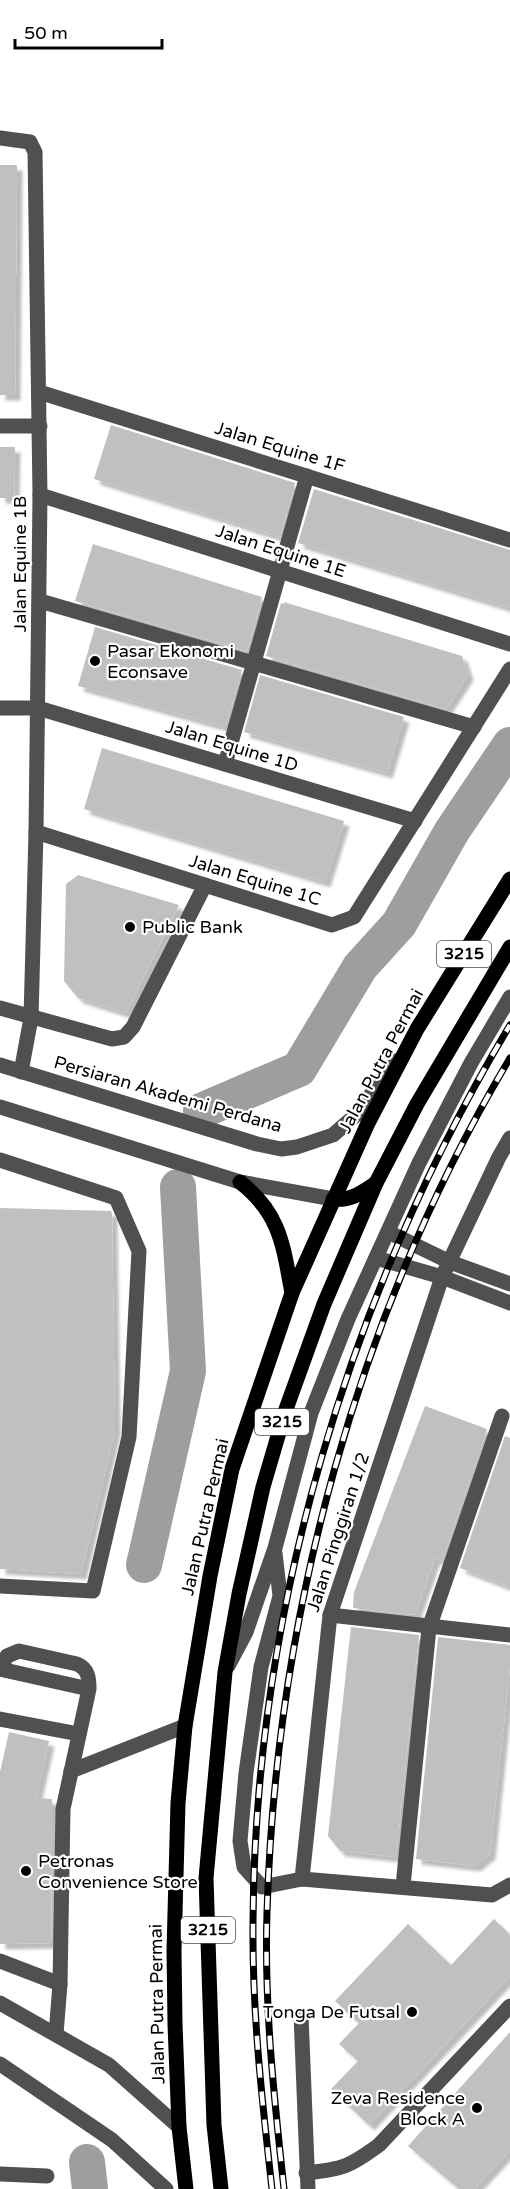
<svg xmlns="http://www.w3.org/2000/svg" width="510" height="2189" font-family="'Varela Round',sans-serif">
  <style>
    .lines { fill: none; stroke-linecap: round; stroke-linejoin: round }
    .river { stroke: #9e9e9e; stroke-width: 36 }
    .building { fill: #c0c0c0; filter: url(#shadow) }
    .minor { stroke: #505050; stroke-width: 15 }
    .major { stroke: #000; stroke-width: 15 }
    .rail-casing { stroke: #000; stroke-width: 7 }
    .rail { stroke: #fff; stroke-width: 4.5; stroke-dasharray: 14; stroke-linecap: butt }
    .poi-dot { fill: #000; stroke: #fff; stroke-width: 2 }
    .labels { text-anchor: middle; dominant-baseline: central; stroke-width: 4.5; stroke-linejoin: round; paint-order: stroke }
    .shield { fill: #fff; stroke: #4c4c4c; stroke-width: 1.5 }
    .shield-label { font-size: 16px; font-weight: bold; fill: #000 }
    .street-label { font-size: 18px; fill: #000; stroke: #fff }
    .poi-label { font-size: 18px; fill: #000; stroke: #fff; text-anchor: start }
  </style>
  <defs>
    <filter id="shadow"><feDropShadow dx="5.5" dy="5.5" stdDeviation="1.5" flood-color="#0004"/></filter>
  </defs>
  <rect width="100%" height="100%" fill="#fff"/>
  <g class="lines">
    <g class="river">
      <path d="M201,1111l98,-42 61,-102 39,-43 53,-93 58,-86"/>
      <path d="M144,1565l44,-194 -10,-184"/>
      <path d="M87,2162l3,27"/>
    </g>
  </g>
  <g class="building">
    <path d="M0,165h17l-2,230h-15z"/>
    <path d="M111,425l184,58 -15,54 -186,-58z"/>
    <path d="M0,447h15l-1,51h-14z"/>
    <path d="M314,489l196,61v58l-212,-65z"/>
    <path d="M93,544l169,53 -15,54 -172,-50z"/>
    <path d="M284,602l178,54 6,19 -22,34 -180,-53 15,-53 3,1z"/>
    <path d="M95,627l147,43 -17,57 -147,-41z"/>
    <path d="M260,675l144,42 -17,56 -143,-41z"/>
    <path d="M102,748l242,73 -19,61 -241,-73z"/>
    <path d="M78,875l101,30 -53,108 -48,-15 -14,-17 2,-97z"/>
    <path d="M0,1208l111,3 1,3 3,216 -34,144 -81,-5z"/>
    <path d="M425,1406l62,23 -45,132 -7,-3 -20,57 -62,-7 1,-16z"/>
    <path d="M505,1436l5,2v149l-50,-19z"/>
    <path d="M351,1627l68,8 -23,222 -56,-6 -12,-15z"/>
    <path d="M438,1637l72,8v21l-20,188 -15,12 -59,-7z"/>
    <path d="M9,1732l40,9 -13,57 16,1 -1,144 -51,1v-172z"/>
    <path d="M494,1919l16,16v41l-141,149 -38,-36 27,-28 -19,-17 20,-21 -24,-22 73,-77 43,41z"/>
    <path d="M510,2032v118l-36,39h-15l-51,-43z"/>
  </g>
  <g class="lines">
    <g class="minor">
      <path d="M0,138l30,4 5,10 5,343 -4,337 -5,186 -10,54"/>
      <path d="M39,392l471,148"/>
      <path d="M0,426h40"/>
      <path d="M40,495l470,149"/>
      <path d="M40,601l434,126"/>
      <path d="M0,708h38l377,113"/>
      <path d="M225,764l82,-288"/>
      <path d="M36,832l296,93 22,-8 156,-248"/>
      <path d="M0,1008l112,31 12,-2 9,-10 72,-142"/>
      <path d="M0,1065l257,79 24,5 16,-2 36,-12 24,-21 38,-53"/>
      <path d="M0,1107l240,75 93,17"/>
      <path d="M0,1160l116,38 23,53 -10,186 -36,154 -93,-5"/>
      <path d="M388,1232l62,30 60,22"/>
      <path d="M376,1258l66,19 68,26"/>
      <path d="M275,1553l5,43 -19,71 -15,106 -6,68 4,26 18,20 40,-8 190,16 18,-10"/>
      <path d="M330,1615l180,20"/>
      <path d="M228,1666l18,-34 29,-84 36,-135 37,-94 71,-156 52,-100 39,-66"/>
      <path d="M0,1719l79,15"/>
      <path d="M71,1771l114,-45"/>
      <path d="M302,1879l28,-264 112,-338 57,-120 11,-19"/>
      <path d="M403,1886l26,-258 73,-212"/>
      <path d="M0,1961l60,23"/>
      <path d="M0,2003l109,62 70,62"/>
      <path d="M301,2015l7,174"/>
      <path d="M56,2034l4,-50 3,-175 26,-120c0,-12 -1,-20 -12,-25l-58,-13 -12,5 -7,13 89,20"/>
      <path d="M0,2064l112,76 54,49"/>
      <path d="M306,2173c37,-4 43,-6 73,-28l131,-139"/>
      <path d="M0,2174l47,2"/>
    </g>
    <g class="major">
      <path d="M240,1182c41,32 43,64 52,111"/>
      <path d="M333,1199c18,2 28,-6 43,-16"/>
      <path d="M186,2189l-7,-62 -4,-103 -1,-74 4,-147 7,-77 25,-150 22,-107 60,-176 76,-170 49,-94 93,-150"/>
      <path d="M221,2189l-7,-64 -8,-247 19,-206 14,-78 24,-107 22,-75 39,-108 52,-121 41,-79 93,-157"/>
    </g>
    <defs>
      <g id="rail">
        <path d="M272,2189c-10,-89 -20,-177 -19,-267 2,-314 96,-628 257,-897"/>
        <path d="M284,2189c-10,-92 -20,-184 -17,-277 9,-298 90,-598 243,-854"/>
      </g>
    </defs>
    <use href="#rail" class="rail-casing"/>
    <use href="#rail" class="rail"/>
  </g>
  <g class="poi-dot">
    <circle cx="95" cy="661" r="6"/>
    <circle cx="130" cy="927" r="6"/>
    <circle cx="26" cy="1871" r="6"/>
    <circle cx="412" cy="2012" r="6"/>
    <circle cx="477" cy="2108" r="6"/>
  </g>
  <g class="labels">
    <g class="shield">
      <rect x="437" y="941" width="54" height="26" rx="4.5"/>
      <rect x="255" y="1409" width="54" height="26" rx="4.5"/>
      <rect x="181" y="1917" width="54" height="26" rx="4.5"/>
    </g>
    <g class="shield-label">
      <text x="464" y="954">3215</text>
      <text x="282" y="1422">3215</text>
      <text x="208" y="1930">3215</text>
    </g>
    <g class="street-label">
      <text transform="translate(280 447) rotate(17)">Jalan Equine 1F</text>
      <text transform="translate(281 551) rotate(18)">Jalan Equine 1E</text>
      <text transform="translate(20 564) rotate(-90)">Jalan Equine 1B</text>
      <text transform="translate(232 746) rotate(17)">Jalan Equine 1D</text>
      <text transform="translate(255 880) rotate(17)">Jalan Equine 1C</text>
      <text transform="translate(381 1061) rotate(-62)">Jalan Putra Permai</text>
      <text transform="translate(168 1094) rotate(16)">Persiaran Akademi Perdana</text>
      <text transform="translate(205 1517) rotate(-77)">Jalan Putra Permai</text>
      <text transform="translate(338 1532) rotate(-72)">Jalan Pinggiran 1/2</text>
      <text transform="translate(157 2004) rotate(-91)">Jalan Putra Permai</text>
    </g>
    <g class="poi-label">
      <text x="107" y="651">Pasar Ekonomi<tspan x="107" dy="21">Econsave</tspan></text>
      <text x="142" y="927">Public Bank</text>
      <text x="38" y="1861">Petronas<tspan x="38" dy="21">Convenience Store</tspan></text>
      <text x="400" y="2012" text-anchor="end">Tonga De Futsal</text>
      <text x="465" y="2098" text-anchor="end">Zeva Residence<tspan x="465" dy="21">Block A</tspan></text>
    </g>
  </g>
  <path d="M15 39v9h147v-9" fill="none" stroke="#000000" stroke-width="3"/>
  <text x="24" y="39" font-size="18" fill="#000000" stroke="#ffffff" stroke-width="4.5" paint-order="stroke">50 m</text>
</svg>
